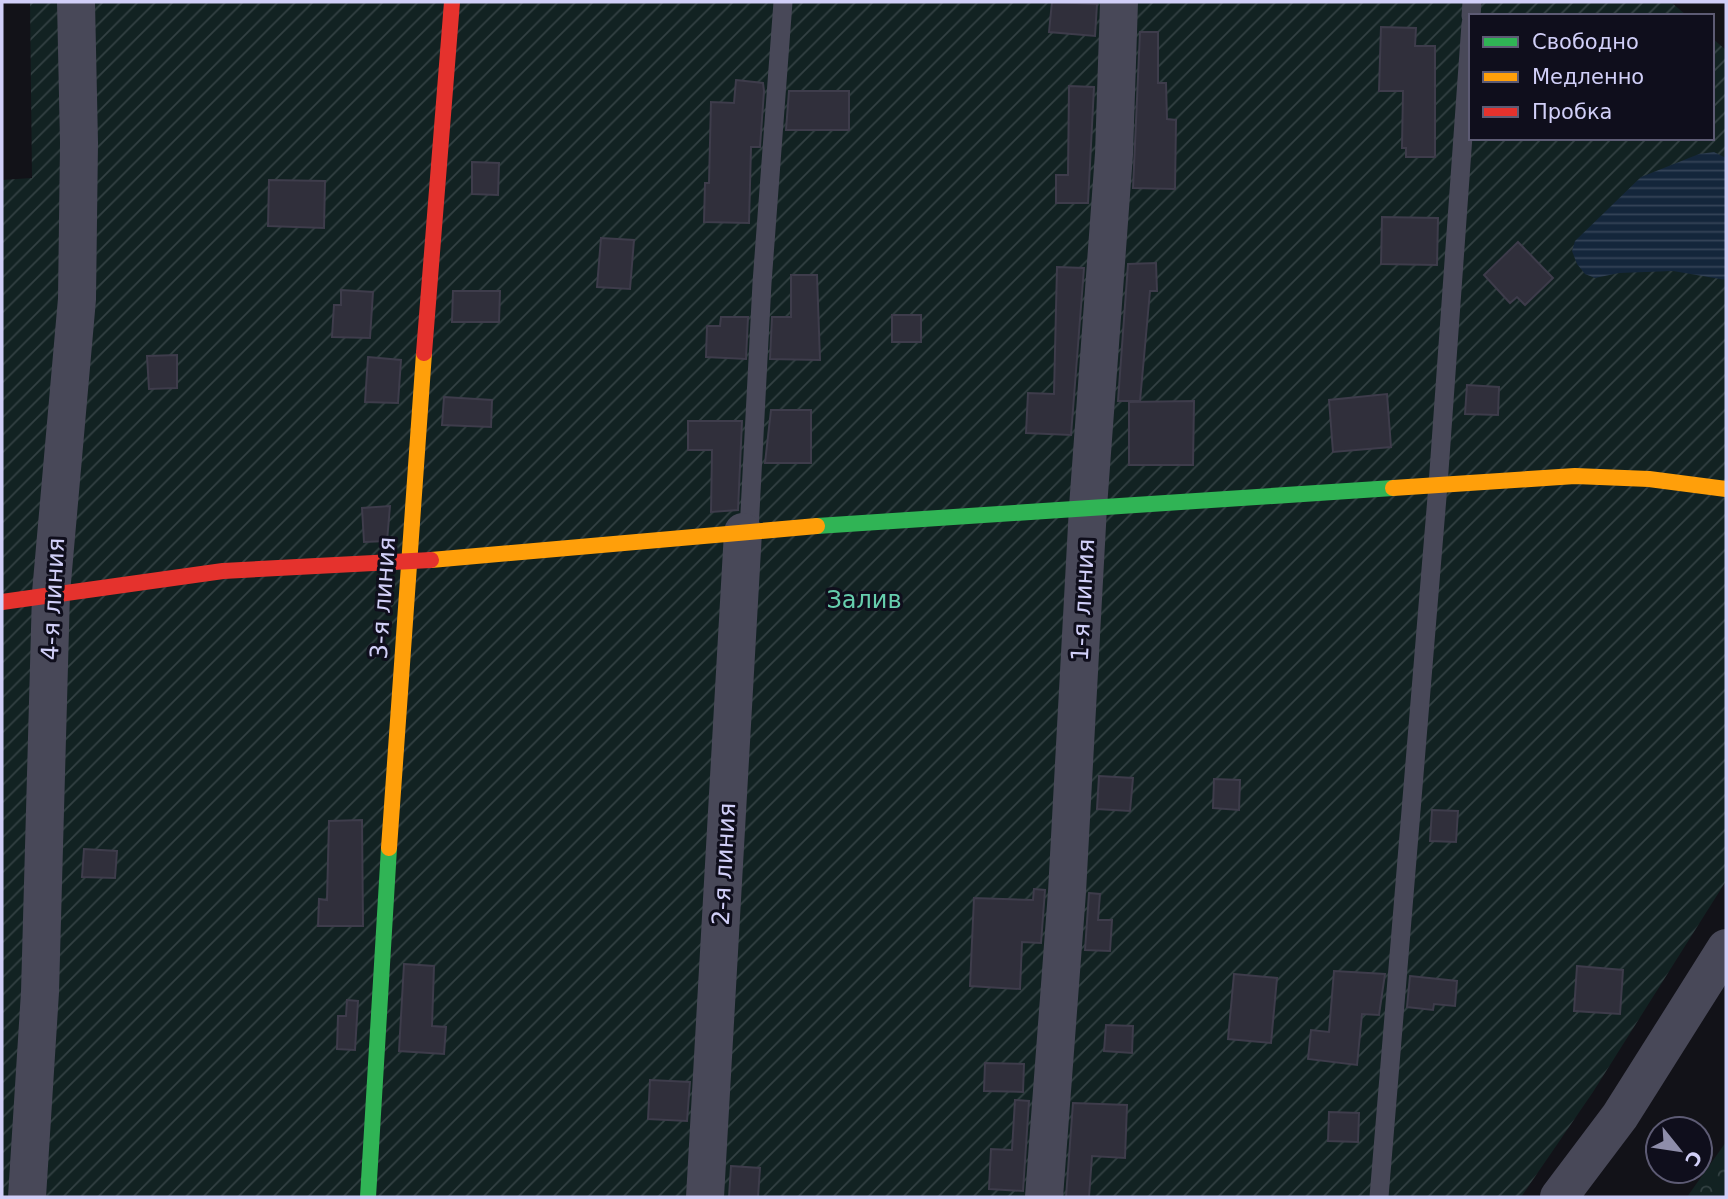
<svg xmlns="http://www.w3.org/2000/svg" width="1728" height="1199" font-family="'DejaVu Sans',sans-serif">
  <style>
    .forest { fill: url(#forest-crowns) }
    .garden { fill: url(#garden-furrows) }
    .water { fill: url(#water-rules) }
    .building { fill: #302f3b; stroke: #3e3c4b; stroke-width: 2 }
    .lines { fill: none; stroke-linecap: round; stroke-linejoin: round }
    .lane { stroke: #484858; stroke-width: 19 }
    .street { stroke: #484858; stroke-width: 38 }
    .fast { stroke: #30b455; stroke-width: 16 }
    .slow { stroke: #ff9f0a; stroke-width: 16 }
    .jam { stroke: #e5322d; stroke-width: 16 }
    .labels { text-anchor: middle; dominant-baseline: central; stroke-width: 6; stroke-linejoin: round; paint-order: stroke }
    .street-label { font-size: 24px; fill: #d1cff8; stroke: #0f0e1c }
    .park-label { font-size: 24px; fill: #66cead; stroke: #0f0e1c }
  </style>
  <defs>
    <pattern id="forest-crowns" width="20" height="18" patternUnits="userSpaceOnUse" patternTransform="scale(1.75)"><rect width="20" height="18" fill="#122222"/><path d="M2 6a3 3 0 1 1 6 0M12 15a3 3 0 1 1 6 0" fill="none" stroke="#334143"/></pattern>
    <pattern id="garden-furrows" width="10" height="10" patternUnits="userSpaceOnUse" patternTransform="scale(1.75)"><rect width="10" height="10" fill="#122222"/><path d="M-1 1l2-2M0 10L10 0M9 11l2-2" fill="none" stroke="#334143"/></pattern>
    <pattern id="water-rules" width="6" height="5" patternUnits="userSpaceOnUse" patternTransform="scale(1.75)"><rect width="6" height="5" fill="#14263b"/><path d="M0 2.5h6" fill="none" stroke="#354458"/></pattern>
  </defs>
  <rect width="100%" height="100%" fill="#121218"/>
  <path class="forest" d="M1726,1142v55h-39z"/>
  <path class="garden" d="M30,2h1641l16,14h-216v122h241v-100l14,12v831l-133,211 -72,105h-1519v-1017l30,-2z"/>
  <path class="water" d="M1714,152l12,6v122l-53,-9 -54,2 -24,5 -10,-4 -8,-10 -5,-13 3,-10 66,-64 58,-23z"/>
  <g class="building">
    <path d="M1052,2l45,2 -2,32 -46,-4z"/>
    <path d="M1381,27l35,1 -1,18h20v111h-29v-9h-4l1,-57h-24z"/>
    <path d="M1140,32h18v51h8l1,36 9,1 -1,69 -42,-1z"/>
    <path d="M736,80l27,3 1,8 -4,56h-9l-2,76 -45,-1 1,-39h4l2,-81 23,1z"/>
    <path d="M1069,86l25,1 -6,116h-32v-28h12z"/>
    <path d="M789,91h60v39h-63z"/>
    <path d="M472,162l27,1 -1,32 -26,-1z"/>
    <path d="M269,180l56,1 -1,47 -56,-2z"/>
    <path d="M1382,217l56,1 -1,47 -56,-1z"/>
    <path d="M601,238l33,2 -4,49 -33,-2z"/>
    <path d="M1518,242l35,36 -28,27 -8,-8 -7,6 -26,-28z"/>
    <path d="M1156,263l1,28h-7l-10,110h-22l10,-137z"/>
    <path d="M1057,267l27,1 -13,167 -45,-2 2,-40 26,1z"/>
    <path d="M791,275h26l3,85 -50,-1 2,-42h19z"/>
    <path d="M341,290l32,2 -3,46 -38,-1 2,-32h7z"/>
    <path d="M453,291h47l-1,31h-47z"/>
    <rect x="892" y="315" width="29" height="27"/>
    <path d="M721,317h27l-2,42 -40,-2 1,-31h13z"/>
    <path d="M177,355v33l-28,1 -2,-33z"/>
    <path d="M368,357l33,3 -3,43 -33,-1z"/>
    <path d="M1467,385l32,2 -1,28 -33,-1z"/>
    <path d="M1387,394l4,53 -58,5 -4,-52z"/>
    <path d="M444,397l48,3 -1,27 -49,-2z"/>
    <path d="M1194,401l-1,64h-64v-63z"/>
    <path d="M771,410h40v53h-46z"/>
    <path d="M688,421h54l-4,89 -27,2 1,-62h-24z"/>
    <path d="M390,506l-3,35 -23,1 -2,-34z"/>
    <path d="M1099,776l34,2 -3,33 -33,-2z"/>
    <path d="M1214,779l26,1 -1,30 -26,-2z"/>
    <path d="M1432,810l26,1 -2,31 -26,-1z"/>
    <path d="M362,820l1,106h-45l1,-27 8,1 2,-79z"/>
    <path d="M84,849l33,2 -2,27 -33,-1z"/>
    <path d="M1034,889l11,1 -4,53 -19,-1 -2,47 -50,-3 4,-88 59,2z"/>
    <path d="M1089,893l11,1 -2,26h14l-2,31 -25,-1z"/>
    <path d="M404,964l30,2 -2,60 14,1 -2,27 -45,-3z"/>
    <path d="M1577,966l46,4 -3,44 -46,-3z"/>
    <path d="M1334,971l51,3 -6,41 -17,-1 -5,51 -49,-6 3,-29 18,2z"/>
    <path d="M1234,974l43,4 -6,65 -43,-4z"/>
    <path d="M1410,976l47,5 -2,25 -21,-2 -1,6 -26,-3z"/>
    <path d="M347,1000l11,1 -3,49 -18,-1 1,-33h8z"/>
    <path d="M1106,1025l27,1 -1,27 -28,-2z"/>
    <path d="M985,1063l39,1 -1,28 -39,-1z"/>
    <path d="M650,1080l40,2 -3,39 -39,-2z"/>
    <path d="M1015,1100l14,1 -6,90 -34,-2 2,-40 21,1z"/>
    <path d="M1073,1103l54,2 -2,53 -33,-2 -3,41h-23z"/>
    <path d="M1329,1112l30,1 -1,29 -30,-1z"/>
    <path d="M731,1166l29,2 -2,29h-29z"/>
  </g>
  <g class="lines">
    <g class="lane">
      <path d="M1471,16l1,-14"/>
      <path d="M749,531l13,-248 21,-281"/>
      <path d="M1379,1197l59,-712 33,-461"/>
    </g>
    <g class="street">
      <path d="M27,1197l13,-205 11,-399 26,-294 2,-156 -3,-141"/>
      <path d="M705,1197l38,-665"/>
      <path d="M1044,1197l23,-305 21,-385 26,-353 5,-152"/>
      <path d="M1559,1197l61,-81 106,-168"/>
    </g>
    <g class="fast">
      <path d="M817,526l576,-38"/>
      <path d="M368,1197l21,-349"/>
    </g>
    <g class="slow">
      <path d="M1393,488l182,-12 74,3 77,10"/>
      <path d="M431,560l386,-34"/>
      <path d="M389,848l35,-495"/>
    </g>
    <g class="jam">
      <path d="M424,353l28,-351"/>
      <path d="M2,602l221,-31 208,-11"/>
    </g>
  </g>
  <g class="labels">
    <g class="street-label">
      <text transform="translate(383 598) rotate(-86)">3-я линия</text>
      <text transform="translate(53 599) rotate(-87)">4-я линия</text>
      <text transform="translate(1083 600) rotate(-87)">1-я линия</text>
      <text transform="translate(724 864) rotate(-87)">2-я линия</text>
    </g>
    <g class="park-label">
      <text x="864" y="600">Залив</text>
    </g>
  </g>
  <rect width="1728" height="1199" fill="none" stroke="#d1cff8" stroke-width="7"/>
  <rect x="1469" y="14" width="245" height="126" fill="#0f0e1c" stroke="#5d5b74" stroke-width="2"/>
  <rect x="1483" y="37" width="35" height="10" fill="#30b455" stroke="#5d5b74" stroke-width="2"/>
  <text x="1532" y="49" font-size="21" fill="#d1cff8">Свободно</text>
  <rect x="1483" y="72" width="35" height="10" fill="#ff9f0a" stroke="#5d5b74" stroke-width="2"/>
  <text x="1532" y="84" font-size="21" fill="#d1cff8">Медленно</text>
  <rect x="1483" y="107" width="35" height="10" fill="#e5322d" stroke="#5d5b74" stroke-width="2"/>
  <text x="1532" y="119" font-size="21" fill="#d1cff8">Пробка</text>
  <g transform="translate(1679 1150) rotate(120)"><circle r="33" fill="#0f0e1c" stroke="#5d5b74" stroke-width="2"/>
  <path d="M0-5L12 26L0 18L-12 26Z" fill="#8e8daa"/>
  <text y="-10" font-size="19" font-weight="bold" text-anchor="middle" fill="#d1cff8">С</text>
  </g>
</svg>
